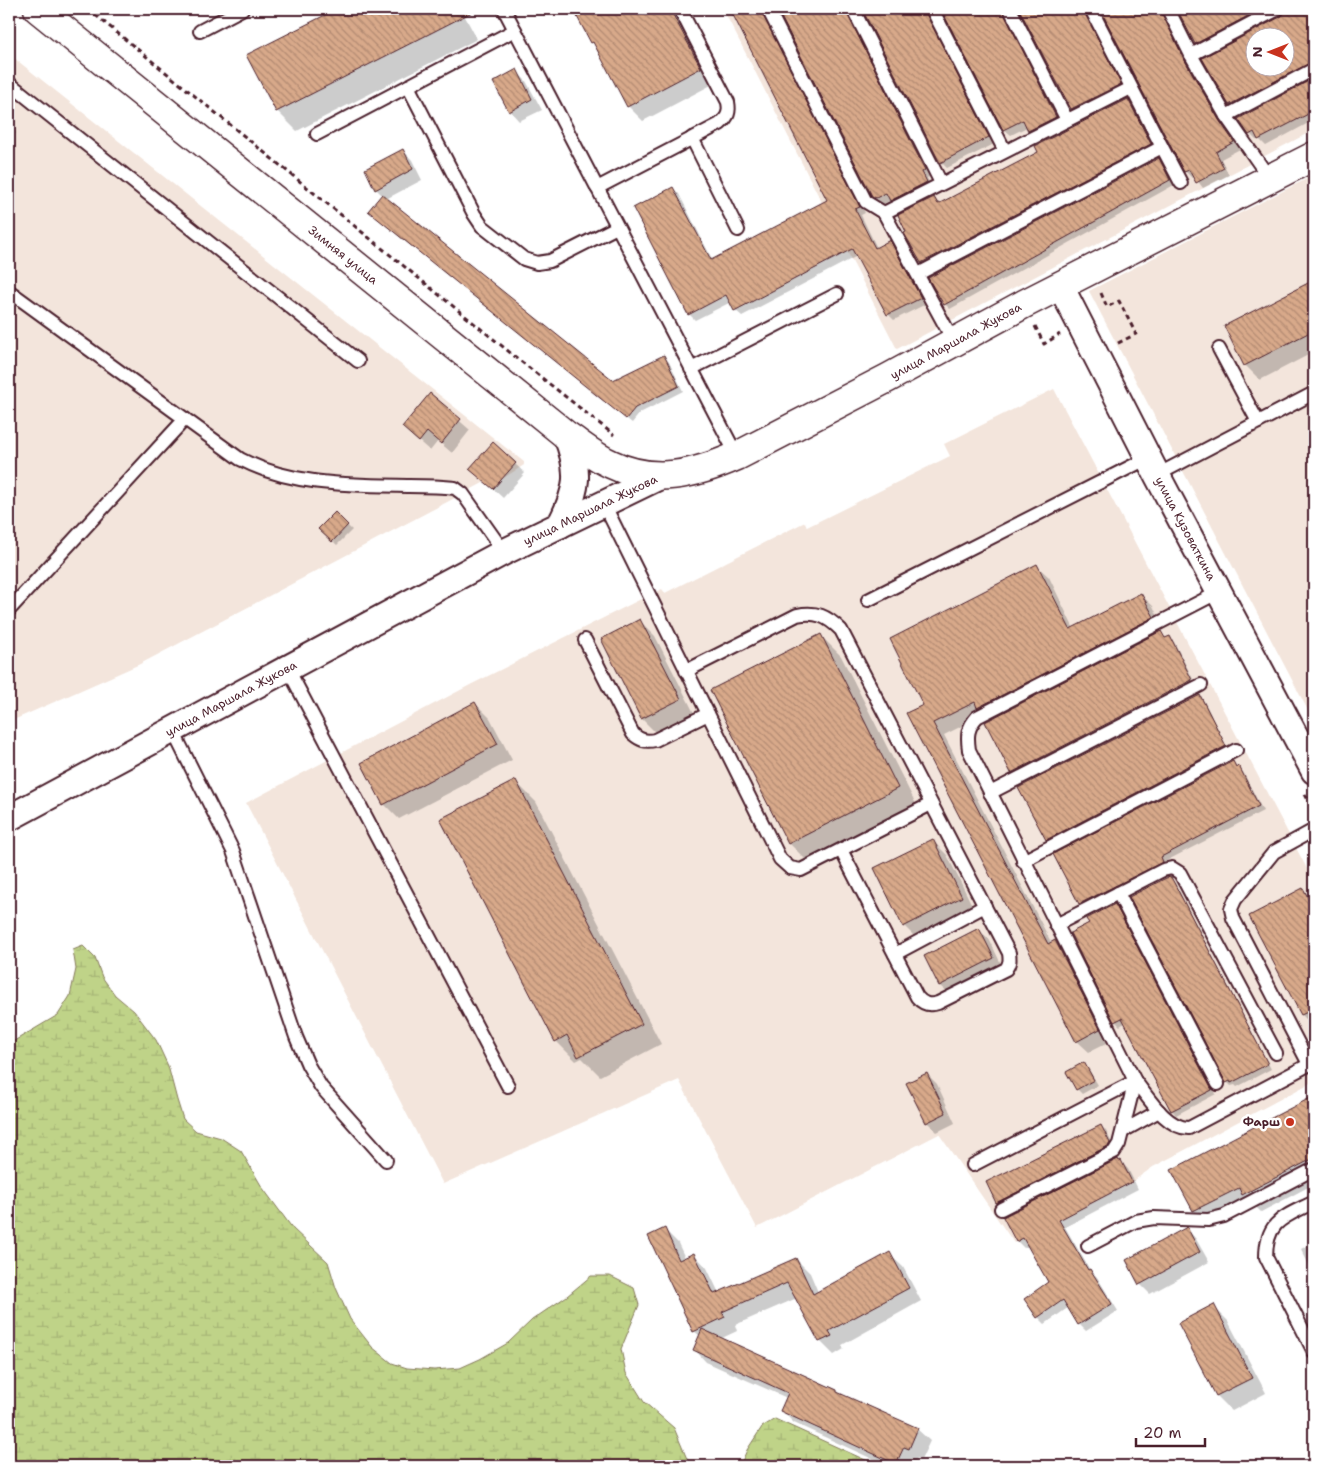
<svg xmlns="http://www.w3.org/2000/svg" width="1323" height="1475" font-family="'Shantell Sans',sans-serif">
  <style>
    .built { fill: #f3e5dc; fill-rule: evenodd }
    .wetland { fill: url(#wetland-marsh); stroke: #84795a }
    .shadow { fill: #0003; fill-rule: evenodd }
    .building { fill: url(#building-back-hatch); stroke: #4a1f2b; fill-rule: evenodd }
    .lines { fill: none; stroke-linecap: round; stroke-linejoin: round }
    .service-casing { stroke: #4a1f2b; stroke-width: 16 }
    .minor-casing { stroke: #4a1f2b; stroke-width: 29 }
    .secondary-casing { stroke: #4a1f2b; stroke-width: 31 }
    .path { stroke: #4a1f2b; stroke-width: 3; stroke-dasharray: 5 4; stroke-linecap: butt }
    .service { stroke: #fff; stroke-width: 12 }
    .minor { stroke: #fff; stroke-width: 25 }
    .secondary { stroke: #fff; stroke-width: 28 }
    .poi-dot { fill: #c8321e; stroke: #fff; stroke-width: 2 }
    .labels { text-anchor: middle; dominant-baseline: central; stroke-width: 5; stroke-linejoin: round; paint-order: stroke }
    .street-label { font-size: 12px; fill: #4a1f2b; stroke: #fff }
    .poi-label { font-size: 12px; font-weight: bold; fill: #4a1f2b; stroke: #fff; text-anchor: end }
  </style>
  <defs>
    <pattern id="wetland-marsh" width="20" height="14" patternUnits="userSpaceOnUse" patternTransform="scale(1.25)"><rect width="20" height="14" fill="#bfd388"/><path d="M1 5h8M5 5V1M11 12h8M15 12V8" fill="none" stroke="#a6b576"/></pattern>
    <pattern id="building-back-hatch" width="6" height="6" patternUnits="userSpaceOnUse" patternTransform="scale(1.25)"><rect width="6" height="6" fill="#d8a98a"/><path d="M-1 5l2 2M0 0l6 6M5-1l2 2" fill="none" stroke="#b18971"/></pattern>
  </defs>
  <rect width="100%" height="100%" fill="#fff"/>
  <filter id="ink" filterUnits="userSpaceOnUse"><feTurbulence type="fractalNoise" baseFrequency=".02" numOctaves="2"/><feDisplacementMap in="SourceGraphic" scale="10" xChannelSelector="R" yChannelSelector="G"/><feConvolveMatrix kernelMatrix="1 2 1 2 8 2 1 2 1" color-interpolation-filters="sRGB"/></filter>
  <g filter="url(#ink)">
    <g class="built">
      <path d="M723,9h591v121l-417,219zM1256,38h30v30h-30z"/>
      <path d="M9,54l515,408v3l-22,14 -9,10 -8,-7 -345,182 -131,58z"/>
      <path d="M1314,175v547l-225,-431z"/>
      <path d="M1054,389l260,493v199l-161,86 -21,15 -118,61 -75,-109 -182,94 -78,-148 -236,104 -197,-381 226,-119 177,-89 13,-6 3,4 140,-71 2,5 143,-71 -6,-12z"/>
    </g>
    <g class="wetland">
      <path d="M83,946l12,12 7,19 13,18 19,16 22,29 12,26 9,34 6,19 13,12 25,7 20,13 21,36 31,42 35,33 8,26 14,31 22,28 20,16 15,5 27,2 26,-2 20,-9 28,-16 24,-23 35,-24 24,-20h19l24,12 5,17 -18,44 5,24 18,29 30,26 16,38h-681v-422l49,-29 12,-19 6,-27 -3,-19z"/>
      <path d="M775,1419l97,44 3,3h-135l7,-16 15,-23z"/>
    </g>
    <g class="shadow">
      <path d="M339,9h122l16,30 -180,92 -20,-20 -29,-56z"/>
      <path d="M575,9h97l14,26 9,9 20,39 -72,38 -15,-15 -31,-59 -5,-5z"/>
      <path d="M732,9h38l-4,6 1,5 98,193 -4,2 16,33 12,-6 7,6 30,56 -32,16 -6,-6 -31,-58 -115,60 -7,-6 -4,-8 -36,18 -6,-6 -16,-126 6,6 34,67 116,-60z"/>
      <path d="M778,9h78l-4,2v9l79,156 -4,2 5,11 -35,17 -6,-6 -8,4 -10,-8z"/>
      <path d="M863,9h72l-4,1v10l63,124 -47,24 -6,-6z"/>
      <path d="M942,9h71l-4,2v9l53,103 -27,14 -8,-10 -16,8 -7,-6z"/>
      <path d="M1020,9h73l-4,6v5l37,71 -48,24 -6,-6z"/>
      <path d="M1101,9h70l-5,11 24,46 35,62 15,21 -19,10 8,16 -26,13 -9,-12 -2,2 -7,-7z"/>
      <path d="M1178,9h101l-77,40 -6,-6z"/>
      <path d="M1287,9h27v60l-78,42 -6,-7 -26,-45 79,-42zM1256,38h30v30h-30z"/>
      <path d="M516,71l10,10 16,29 -23,11 -9,-10z"/>
      <path d="M1314,79v41l-48,26 -7,-7 -3,1 -6,-6 -10,-15z"/>
      <path d="M1128,100l4,5 23,43 -229,119 -4,-4 -16,-30 28,-35 5,6 101,-52z"/>
      <path d="M9,126l7,7 -7,8z"/>
      <path d="M403,150l9,10 10,20 -36,19 227,183 50,-26 6,6 14,29 -43,22 -8,10 -258,-207 8,-21 -6,-6z"/>
      <path d="M1158,159l5,5 11,21 -224,124 -5,-5z"/>
      <path d="M1314,282v70l-54,28 -15,-15 -19,-38z"/>
      <path d="M430,395l40,35 -18,23 -14,-12 -8,10 -16,-14z"/>
      <path d="M515,464l10,9 -22,25 -22,-20z"/>
      <path d="M335,514l17,16 -15,15 -17,-16z"/>
      <path d="M1037,566l12,11 25,52 67,-34 12,11 11,23 -5,2 7,8 3,-2 5,5 22,43 -180,92 -4,-5 -20,-52 -6,-6 -42,21 108,209 3,-2 12,12 44,87 -22,11 -12,-11 -152,-336z"/>
      <path d="M640,621l15,15 40,79 -38,19 -15,-15 -39,-79z"/>
      <path d="M821,636l20,20 77,152 -109,55 -20,-20z"/>
      <path d="M1199,696l5,5 25,50 -177,93 -5,-5z"/>
      <path d="M475,703l15,15 22,42 -113,59 -15,-15z"/>
      <path d="M1233,762l10,10 20,39 -99,51 3,5 -82,41 -5,-5z"/>
      <path d="M516,782l20,20 125,242 -61,32 -18,-18 -6,3 -20,-20z"/>
      <path d="M932,840l15,15 29,58 -57,28 -15,-15z"/>
      <path d="M1170,878l5,5 96,186 -34,18 -2,-2 -4,1 -4,-4z"/>
      <path d="M1303,889l11,12v126l-12,-12 -51,-98z"/>
      <path d="M1114,906l5,4 97,184 -40,21 -4,-5 -46,-88 -6,4 -5,-5 -25,-97z"/>
      <path d="M979,930l10,9 14,29 -53,27 -10,-9 -14,-29z"/>
      <path d="M1083,1064l5,4 10,17 -16,9 -5,-5z"/>
      <path d="M927,1074l10,10 18,39 -18,9 -10,-10z"/>
      <path d="M1314,1098v86l-53,28 -6,-6 -43,22 -18,-17 -21,-40z"/>
      <path d="M1101,1126l5,5 8,17 -112,58 -5,-4z"/>
      <path d="M1121,1162l7,7 10,20 -73,38 25,43 7,7 21,34 -32,20 -7,-7 -10,-17 -24,17 -7,-7 12,-34 -21,-37 -5,2 -7,-7z"/>
      <path d="M1187,1229l9,10 13,23 -59,32 -10,-10z"/>
      <path d="M665,1230l13,13 7,15 9,-4 13,14 12,25 77,-34 14,14 8,19 71,-38 14,13 18,34 -79,44 2,4 -10,6 -14,-14 -23,-43 -62,27 2,6 -17,8 117,52 4,4 76,34 13,12 -9,19 -4,-2 -4,8h-25l-94,-43 -12,-12 5,-13 -81,-36 -12,-13 6,-13 -6,-5z"/>
      <path d="M1314,1242v33l-13,-26z"/>
      <path d="M1213,1306l15,15 38,72 -34,18 -15,-15 -37,-72z"/>
    </g>
    <g class="building">
      <path d="M337,9h141l-202,103 -30,-57z"/>
      <path d="M573,9h97l31,59 -74,39 -34,-65 -2,1z"/>
      <path d="M730,9h30l100,198 -5,2 20,39 15,-8 31,58 -34,17 -35,-66 -118,62 -8,-16 -38,20 -55,-107 40,-21 38,73 116,-60z"/>
      <path d="M777,9h68l80,161 -3,2 5,10 -37,19 -4,-8 -10,5 -4,-2z"/>
      <path d="M862,9h62l65,128 -49,26z"/>
      <path d="M941,9h61l54,108 -28,14 -5,-11 -20,10z"/>
      <path d="M1019,9h64l38,75 -50,25z"/>
      <path d="M1100,9h60l24,50 35,61 15,22 -18,10 8,16 -28,15 -7,-13 -5,2z"/>
      <path d="M1177,9h84l-66,35z"/>
      <path d="M1286,9h28v52l-85,44 -27,-47 80,-42zM1256,38h30v30h-30z"/>
      <path d="M517,69l15,30 -23,13 -16,-30z"/>
      <path d="M1314,78v33l-56,29 -4,-8 -5,3 -11,-16z"/>
      <path d="M1128,99l23,45 -230,119 -17,-30 2,-1 -8,-17 36,-18 4,7 100,-52 -3,-6z"/>
      <path d="M403,149l10,20 -38,21 -10,-21z"/>
      <path d="M1159,158l11,22 -226,125 -16,-27z"/>
      <path d="M382,194l231,186 51,-25 15,31 -44,22 -9,11 -258,-208z"/>
      <path d="M1314,280v50l-70,36 -20,-40z"/>
      <path d="M430,393l31,26 -20,25 -14,-12 -8,10 -17,-15z"/>
      <path d="M493,442l23,21 -23,26 -24,-20z"/>
      <path d="M335,512l13,13 -16,17 -14,-13z"/>
      <path d="M1037,564l33,65 71,-36 13,24 -177,91 -2,-6 -42,21 115,221 7,-4 45,89 -24,13 -170,-329 17,-8 -33,-66z"/>
      <path d="M640,619l41,80 -40,20 -40,-80z"/>
      <path d="M1161,631l4,7 5,-2 22,44 -181,93 -26,-51z"/>
      <path d="M821,634l77,154 -110,56 -78,-154z"/>
      <path d="M1200,695l26,51 -180,94 -28,-52z"/>
      <path d="M475,702l23,42 -115,61 -22,-42z"/>
      <path d="M1233,761l3,6 3,-1 20,40 -98,51 2,5 -84,42 -26,-50z"/>
      <path d="M516,780l126,244 -64,33 -11,-22 -12,7 -115,-223z"/>
      <path d="M933,839l29,58 -59,30 -29,-59z"/>
      <path d="M1171,877l97,187 -37,19 -1,-2 -4,2 -97,-186 37,-19z"/>
      <path d="M1303,888l11,21v100l-13,6 -52,-99z"/>
      <path d="M1115,904l97,186 -41,21 -49,-93 -8,4 -44,-89 19,-10 -3,-4z"/>
      <path d="M979,928l15,30 -55,28 -15,-30z"/>
      <path d="M1084,1062l10,18 -18,10 -10,-18z"/>
      <path d="M927,1073l19,40 -20,10 -20,-40z"/>
      <path d="M1314,1096v62l-72,37 -3,-7 -46,23 -22,-41z"/>
      <path d="M1101,1125l9,18 -2,3 -112,57 -10,-21z"/>
      <path d="M1118,1159l1,2 2,-1 11,22 -73,38 29,50 2,-1 22,35 -34,21 -15,-25 -26,18 -13,-19 24,-17 -25,-44 -7,4 -13,-25z"/>
      <path d="M1187,1227l13,25 -61,33 -13,-25z"/>
      <path d="M665,1228l14,32 15,-7 20,41 82,-36 17,36 77,-42 19,36 -80,43 3,5 -13,6 -32,-59 -65,29 3,5 -32,15 -45,-96z"/>
      <path d="M1214,1304l38,74 -36,18 -38,-73z"/>
      <path d="M702,1329l135,61v2l81,36 -9,21 -5,-2 -8,17 -116,-53 8,-18 -95,-43z"/>
    </g>
    <g class="lines">
      <defs>
        <g id="service">
          <path d="M504,9l233,447"/>
          <path d="M768,9l98,193 18,11 70,129"/>
          <path d="M853,9l88,174"/>
          <path d="M932,9l73,142"/>
          <path d="M1010,9l57,111"/>
          <path d="M1168,9l23,46 35,61 88,-47"/>
          <path d="M200,31l42,-22"/>
          <path d="M1191,55l87,-46"/>
          <path d="M9,83l349,278"/>
          <path d="M408,86l66,128 8,12 42,33 13,4 13,-2 67,-34"/>
          <path d="M1226,116l44,63"/>
          <path d="M317,134l198,-104"/>
          <path d="M692,138l46,92"/>
          <path d="M1162,147l19,36"/>
          <path d="M597,188l123,-64c8,-7 10,-12 8,-22l-48,-93"/>
          <path d="M884,213l247,-125"/>
          <path d="M918,274l244,-127 -71,-138"/>
          <path d="M9,291l231,168c52,27 111,26 169,27 15,0 30,0 46,2l8,6 41,58"/>
          <path d="M1219,349l39,73"/>
          <path d="M691,369l146,-75"/>
          <path d="M1157,475l157,-82"/>
          <path d="M604,504l176,355 10,9 11,2 130,-66"/>
          <path d="M868,600l280,-142"/>
          <path d="M9,610l176,-191"/>
          <path d="M585,640l48,94c7,6 12,8 22,6l53,-26"/>
          <path d="M288,669l220,417"/>
          <path d="M686,671l111,-56c19,-4 30,1 44,15l168,323c1,7 1,10 -3,16l-68,34c-9,3 -15,1 -21,-6l-76,-147"/>
          <path d="M173,731l60,120 63,186 12,28 13,22 65,73"/>
          <path d="M990,793l211,-108"/>
          <path d="M1023,861l213,-111"/>
          <path d="M1118,893l100,191"/>
          <path d="M1056,925l107,-55 9,-2 8,5 96,180"/>
          <path d="M895,954l90,-48"/>
          <path d="M1309,1064l-76,-146 -2,-9 4,-9 39,-48 40,-22"/>
          <path d="M1123,1131l36,-20"/>
          <path d="M973,1165l162,-84c13,16 32,48 54,47l125,-66"/>
          <path d="M1314,1202c-29,15 -48,18 -48,55l48,95"/>
          <path d="M1001,1209l113,-57 5,-8 16,-63 -166,-331c-2,-14 -2,-22 8,-33l242,-125"/>
          <path d="M1088,1246l48,-25 18,-3 54,2 16,-4 90,-47"/>
        </g>
        <g id="minor">
          <path id="s1" d="M1060,285l97,190 157,296"/>
          <path d="M560,525c18,-35 21,-53 6,-90"/>
          <path id="s2" d="M9,818l495,-266 157,-76"/>
        </g>
        <g id="secondary">
          <path id="s3" d="M38,9l528,426c15,10 29,22 45,29 43,21 85,10 126,-8l151,-78 136,-74 290,-148"/>
        </g>
      </defs>
      <use href="#service" class="service-casing"/>
      <use href="#minor" class="minor-casing"/>
      <use href="#secondary" class="secondary-casing"/>
      <g class="path">
        <path d="M88,9l430,350 96,76"/>
        <path d="M1101,293l6,14 12,-6 17,33 -20,10"/>
        <path d="M1035,326l9,18 16,-10"/>
        <path d="M1305,794l9,18"/>
      </g>
      <use href="#service" class="service"/>
      <use href="#minor" class="minor"/>
      <use href="#secondary" class="secondary"/>
    </g>
  </g>
  <circle class="poi-dot" cx="1290" cy="1122" r="5"/>
  <g class="labels">
    <g class="street-label">
      <text stroke="none"><textPath href="#s3" startOffset="392">Зимняя улица</textPath></text>
      <text stroke="none"><textPath href="#s3" startOffset="1110">улица Маршала Жукова</textPath></text>
      <text stroke="none"><textPath href="#s2" startOffset="658">улица Маршала Жукова</textPath></text>
      <text stroke="none"><textPath href="#s1" startOffset="274">улица Кузоваткина</textPath></text>
      <text stroke="none"><textPath href="#s2" startOffset="252">улица Маршала Жукова</textPath></text>
    </g>
    <g class="poi-label">
      <text x="1280" y="1122">Фарш</text>
    </g>
  </g>
  <rect width="1323" height="1475" fill="none" stroke="#fff" stroke-width="30"/>
  <rect x="15" y="15" width="1293" height="1445" fill="none" stroke="#4a1f2b" stroke-width="2" filter="url(#ink)"/>
  <g transform="translate(1270 52) rotate(270)"><circle r="24" fill="#ffffff" stroke="#b7a5aa"/>
  <path d="M0-4L9 19L0 12L-9 19Z" fill="#c8321e"/>
  <text y="-8" font-size="14" font-weight="bold" text-anchor="middle" fill="#4a1f2b">N</text>
  </g>
  <path d="M1136 1438v8h69v-8" fill="none" stroke="#4a1f2b" stroke-width="2.5"/>
  <text x="1143" y="1438" font-size="15" fill="#4a1f2b" stroke="#ffffff" stroke-width="4" paint-order="stroke">20 m</text>
</svg>
